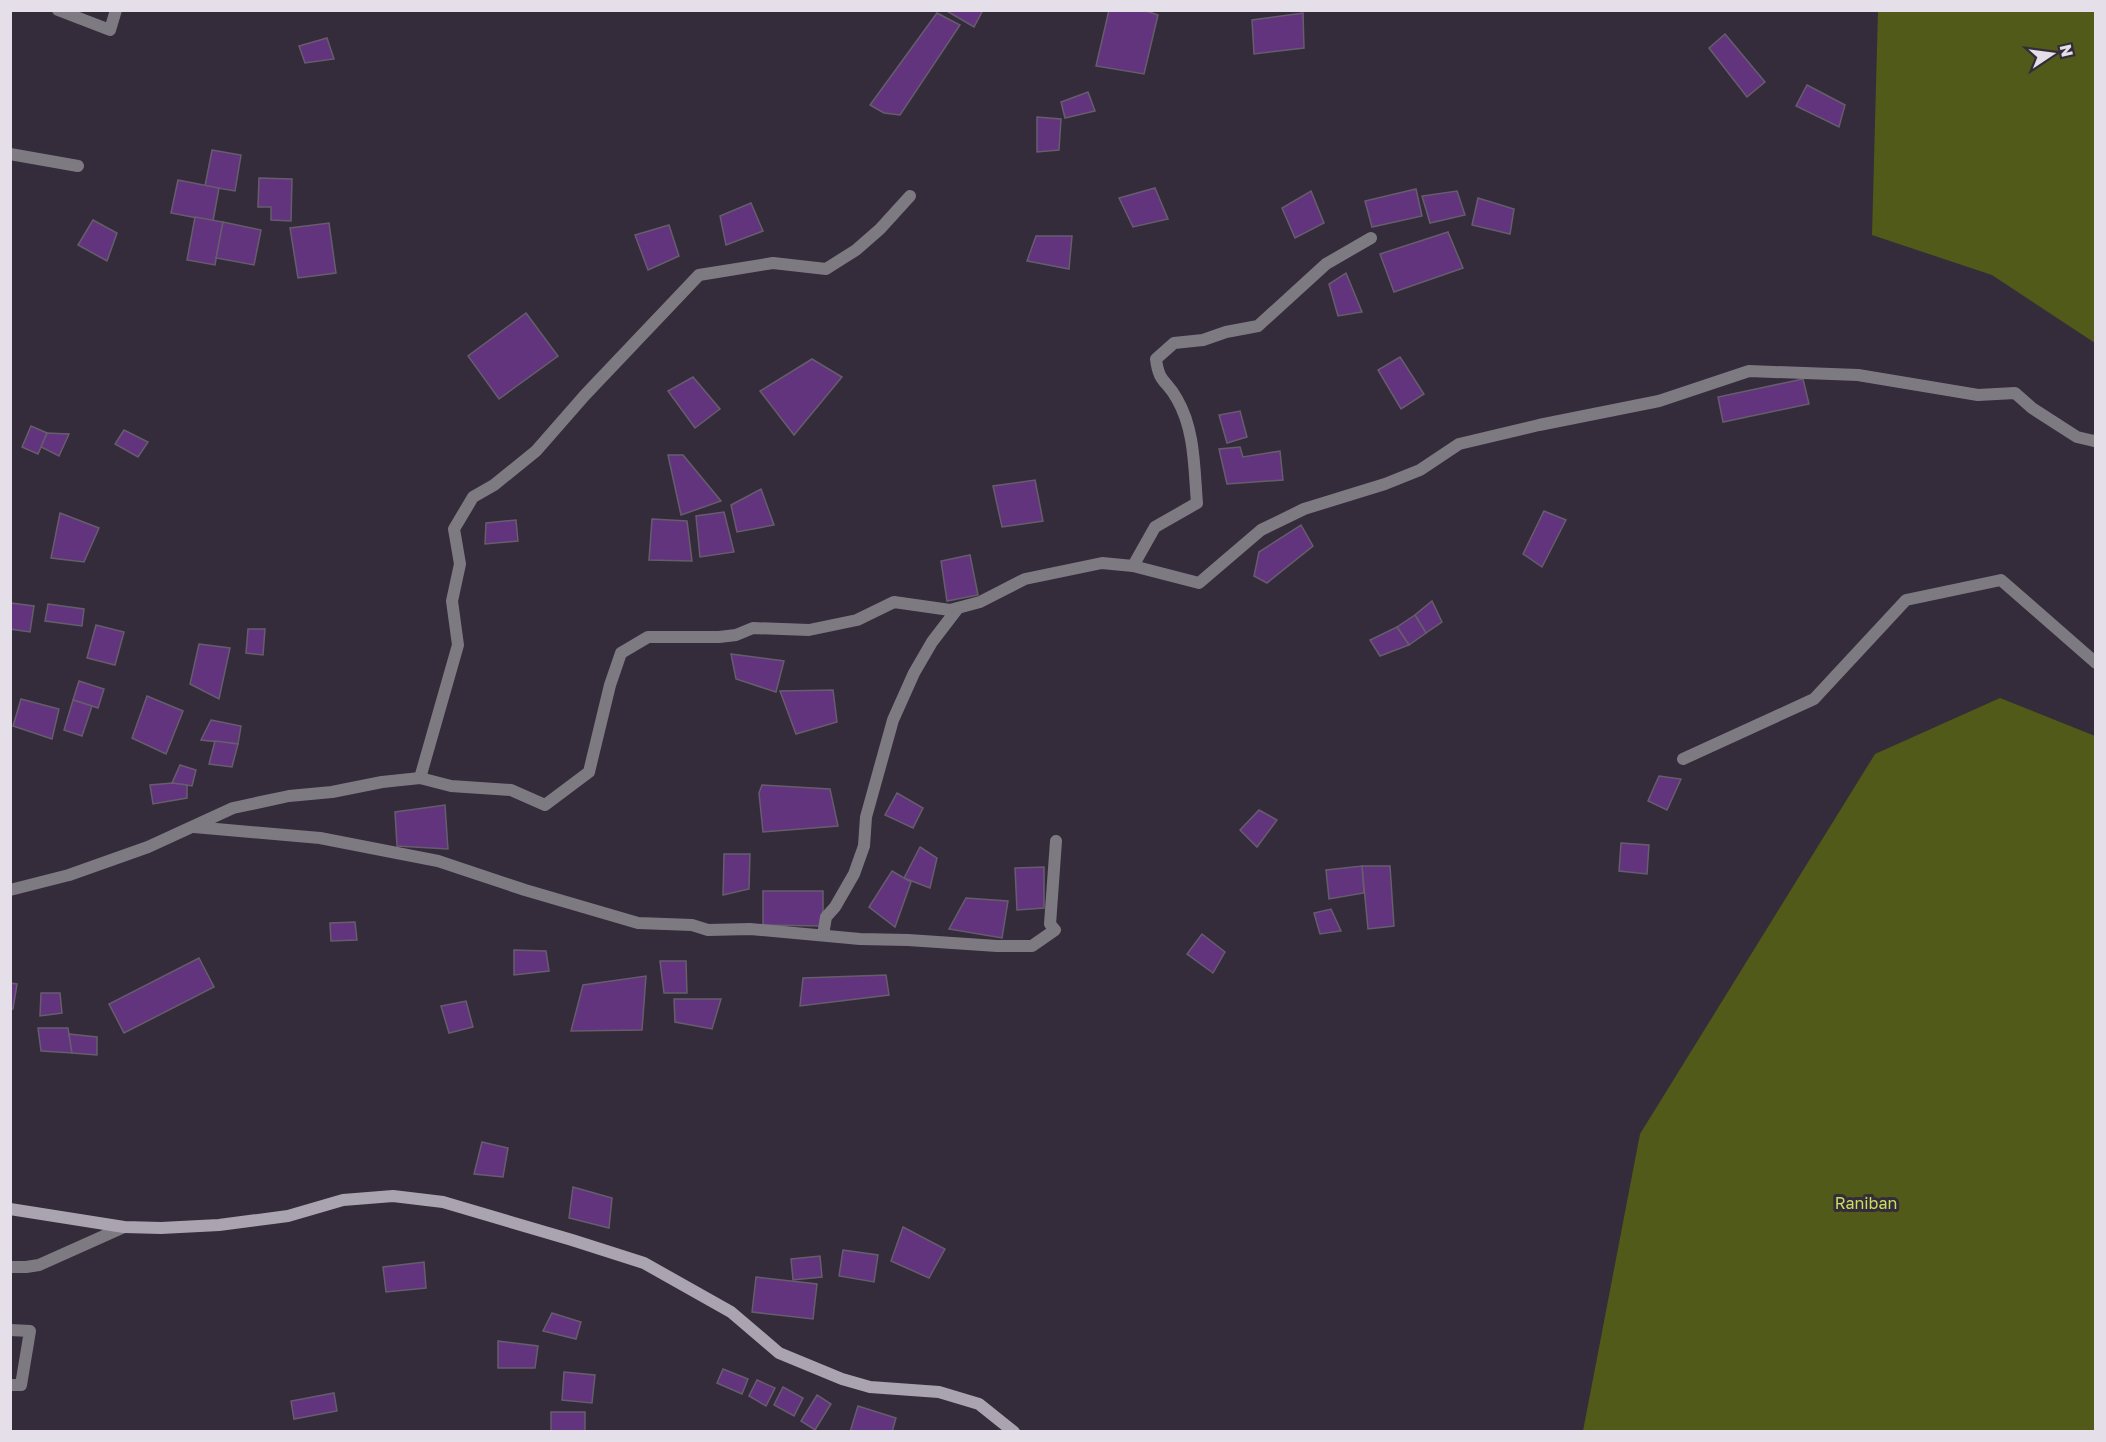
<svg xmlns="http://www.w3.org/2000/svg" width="2106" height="1442" font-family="'Golos Text',sans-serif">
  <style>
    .green { fill: #515a19 }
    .building { fill: #63347e; stroke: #665d6c; stroke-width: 1.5 }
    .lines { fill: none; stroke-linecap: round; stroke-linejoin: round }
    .street { stroke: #7e7a82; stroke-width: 12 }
    .secondary { stroke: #aaa4b0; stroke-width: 12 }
    .labels { text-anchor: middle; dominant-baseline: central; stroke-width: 6; stroke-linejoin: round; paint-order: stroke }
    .park-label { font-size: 16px; fill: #cbdf5d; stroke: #342c3a }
  </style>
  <rect width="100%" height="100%" fill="#342c3a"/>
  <g class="green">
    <path d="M1878,11h217v332l-103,-68 -120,-40z"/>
    <path d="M2000,698l95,38v695h-512l57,-297 235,-380z"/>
  </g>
  <g class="building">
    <path d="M945,10h38l-9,17z"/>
    <path d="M1109,10h34l15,5 -14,59 -48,-8z"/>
    <path d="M937,13l23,12 -60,90 -16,-2 -14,-8z"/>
    <path d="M1303,13l1,35 -50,6 -2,-34z"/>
    <path d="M1725,34l40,48 -18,15 -38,-49z"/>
    <path d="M327,38l7,21 -29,4 -6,-17z"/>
    <path d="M1807,85l38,20 -6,22 -43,-21z"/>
    <path d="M1088,92l7,19 -30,7 -4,-16z"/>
    <path d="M1037,117l24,2 -2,31 -22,2z"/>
    <path d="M212,150l29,5 -6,36 -30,-5z"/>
    <path d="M259,178l33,1 -1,42 -20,-1v-13h-13z"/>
    <path d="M178,180l41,8 -6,33 -42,-8z"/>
    <path d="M1155,188l13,31 -35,8 -14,-29z"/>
    <path d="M1416,189l6,27 -50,11 -7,-26z"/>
    <path d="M1311,191l13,32 -29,15 -13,-30z"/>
    <path d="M1457,191l8,24 -35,8 -8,-27z"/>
    <path d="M1478,198l36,11 -4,25 -38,-9z"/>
    <path d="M751,203l12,28 -37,14 -6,-29z"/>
    <path d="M195,217l28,5 -8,43 -28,-5z"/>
    <path d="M93,220l24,13 -10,28 -29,-16z"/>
    <path d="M223,222l38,8 -7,35 -38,-7z"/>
    <path d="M329,223l7,50 -38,5 -8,-50z"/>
    <path d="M669,225l10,31 -31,14 -13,-35z"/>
    <path d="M1448,232l15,36 -69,24 -14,-38z"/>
    <path d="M1036,236h36l-3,33 -42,-8z"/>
    <path d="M1346,273l16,39 -24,4 -9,-32z"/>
    <path d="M526,313l32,43 -59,43 -31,-43z"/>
    <path d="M1400,357l24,37 -23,15 -23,-39z"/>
    <path d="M812,359l30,18 -48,58 -34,-44z"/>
    <path d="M693,377l27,32 -25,19 -27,-37z"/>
    <path d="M1803,379l6,25 -86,18 -5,-25z"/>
    <path d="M1240,411l7,26 -20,6 -8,-28z"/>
    <path d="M31,426l16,7 -9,21 -16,-7z"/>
    <path d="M124,430l24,12 -10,15 -23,-13z"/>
    <path d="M47,433l22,1 -10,22 -18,-9z"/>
    <path d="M1240,447l3,10 37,-6 3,29 -56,4 -8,-35z"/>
    <path d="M668,455h15l38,46 -40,14z"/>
    <path d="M1035,480l8,41 -41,6 -9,-41z"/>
    <path d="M761,489l13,36 -37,7 -6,-27z"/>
    <path d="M1544,511l22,9 -24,47 -19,-13z"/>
    <path d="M724,512l10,40 -34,5 -4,-41z"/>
    <path d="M60,513l39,15 -15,34 -33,-4z"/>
    <path d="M652,519l35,2 5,40 -43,-1z"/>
    <path d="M516,520l2,21 -33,3 1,-21z"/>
    <path d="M1301,525l12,21 -46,37 -13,-7 5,-24z"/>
    <path d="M970,555l8,40 -31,6 -6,-40z"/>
    <path d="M1432,601l10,21 -16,11 -11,-18z"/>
    <path d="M11,603l23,3 -4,26 -20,-3z"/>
    <path d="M48,604l36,5 -2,17 -37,-5z"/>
    <path d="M1415,615l11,18 -17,12 -12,-18z"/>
    <path d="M96,625l28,7 -9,33 -28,-7z"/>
    <path d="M1397,627l12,18 -29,11 -10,-16z"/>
    <path d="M248,629h17l-2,26 -17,-2z"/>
    <path d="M199,644l31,4 -11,51 -29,-15z"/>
    <path d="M731,654l53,7 -8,31 -40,-13z"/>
    <path d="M79,681l25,8 -6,19 -25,-8z"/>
    <path d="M833,690l4,32 -41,12 -16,-43z"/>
    <path d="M147,696l36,15 -17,43 -34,-16z"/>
    <path d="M21,699l38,10 -7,30 -39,-13z"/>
    <path d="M73,700l19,6 -10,30 -18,-6z"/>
    <path d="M211,720l30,6 -3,18 -37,-4z"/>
    <path d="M215,741l23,3 -6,23 -23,-3z"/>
    <path d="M180,765l16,5 -4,16 -20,-3z"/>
    <path d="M1659,776l22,3 -14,31 -19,-9z"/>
    <path d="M172,783l15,2v13l-34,6 -3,-19z"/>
    <path d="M762,785l68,4 8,37 -75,6 -4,-39z"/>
    <path d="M897,793l26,15 -10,20 -28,-13z"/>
    <path d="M445,805l3,44 -51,-3 -2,-34z"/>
    <path d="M1259,810l18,10 -20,27 -17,-17z"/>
    <path d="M1621,843l28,2 -2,29 -28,-3z"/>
    <path d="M920,847l17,11 -7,30 -26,-10z"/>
    <path d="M724,854h26l-1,35 -26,6z"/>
    <path d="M1362,866h28l4,60 -26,3z"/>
    <path d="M1362,866l2,27 -35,6 -3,-29z"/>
    <path d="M1044,867v41l-27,2 -2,-42z"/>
    <path d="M892,871l19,11 -16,45 -26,-20z"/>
    <path d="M763,891h60v35l-60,-1z"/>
    <path d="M966,898l42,3 -6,37 -53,-9z"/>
    <path d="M1331,909l10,22 -21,3 -6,-21z"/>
    <path d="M355,922l2,18 -26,1 -1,-18z"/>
    <path d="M1202,934l23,18 -12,21 -26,-19z"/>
    <path d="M514,950l32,1 3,20 -35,4z"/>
    <path d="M199,958l15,29 -90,46 -15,-29z"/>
    <path d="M660,961h26l1,32h-23z"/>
    <path d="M886,975l3,20 -89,11 3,-28z"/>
    <path d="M646,976l-4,54 -71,1 12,-46z"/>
    <path d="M10,983l7,1 -4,25 -3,1z"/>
    <path d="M41,993h19l2,20 -22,3z"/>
    <path d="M674,999h47l-9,30 -37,-7z"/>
    <path d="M466,1001l7,26 -24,6 -8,-27z"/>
    <path d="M38,1028h30l4,25 -31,-2z"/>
    <path d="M69,1034l28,3v18l-25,-2z"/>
    <path d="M482,1142l26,6 -5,29 -29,-3z"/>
    <path d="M573,1187l39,11 -3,30 -40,-10z"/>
    <path d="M903,1227l42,22 -16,29 -38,-17z"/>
    <path d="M843,1250l35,5 -4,27 -35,-6z"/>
    <path d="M820,1256l2,21 -29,3 -2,-21z"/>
    <path d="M424,1262l2,26 -40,4 -3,-25z"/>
    <path d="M756,1277l61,7 -4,35 -61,-7z"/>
    <path d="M552,1313l29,9 -5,17 -33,-8z"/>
    <path d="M498,1341l40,5 -3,22h-37z"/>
    <path d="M723,1369l25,10 -6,15 -25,-11z"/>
    <path d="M564,1372l31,3 -3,28 -30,-3z"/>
    <path d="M757,1380l18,8 -9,18 -17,-10z"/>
    <path d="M783,1387l20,11 -9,18 -20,-11z"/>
    <path d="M334,1393l3,18 -43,8 -3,-18z"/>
    <path d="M817,1395l14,9 -16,26 -14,-9z"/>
    <path d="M858,1406l38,12 -4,14h-42z"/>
    <rect x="551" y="1412" width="34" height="20"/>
  </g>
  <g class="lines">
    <g class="street">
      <path d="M58,10l52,20 6,-20"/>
      <path d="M10,154l68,12"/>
      <path d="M1133,566l22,-39 42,-24c-3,-35 -2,-73 -20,-104 -10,-19 -18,-15 -21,-40l18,-16 29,-3 23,-8 32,-6 68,-62 45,-26"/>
      <path d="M1683,759l131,-60 92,-99 95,-20 95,83"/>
      <path d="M420,778l38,-133 -6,-44 8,-37 -6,-35 19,-32 21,-12 42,-34 49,-56 114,-120 74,-12 53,6 30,-19 24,-21 30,-33"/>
      <path d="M194,827l126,11 118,23 87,29 113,33 54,2 16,5 42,-1 110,10 48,1 89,6h35l23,-16 -5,-6 6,-83"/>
      <path d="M10,890l59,-15 79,-28 85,-39 56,-12 43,-4 50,-10 38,-4 31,8 60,4 34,15 44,-33 21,-87 11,-32 27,-16h71l17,-2 17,-7 56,2 48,-10 37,-18 56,8 30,-8 45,-23 77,-16 31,3 66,17 62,-53 43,-21 81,-25 35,-14 39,-26 80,-19 120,-24 90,-30 109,4 120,20 37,-2 17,15 45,29 17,4 2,-1"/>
      <path d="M823,935l3,-18 9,-10 19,-33 10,-28 2,-29 27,-97 21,-47 18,-31 26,-34"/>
      <path d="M10,1267h16l13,-2 85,-38"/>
      <path d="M10,1330l20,1 -9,54h-11"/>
    </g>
    <path class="secondary" d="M10,1209l114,18 37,1 58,-3 69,-9 55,-16 50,-4 50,6 129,38 72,23 87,49 48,41 63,26 28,8 69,5 40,12 35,28"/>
  </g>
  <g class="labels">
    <g class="park-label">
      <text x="1866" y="1203">Raniban</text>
    </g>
  </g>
  <rect width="2106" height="1442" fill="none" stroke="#e4dfe8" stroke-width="24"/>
  <g transform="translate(2052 54) rotate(77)" stroke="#342c3a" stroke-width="4.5" paint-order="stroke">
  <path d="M0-4.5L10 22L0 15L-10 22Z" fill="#e4dfe8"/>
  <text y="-9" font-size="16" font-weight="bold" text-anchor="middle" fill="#e4dfe8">N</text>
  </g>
</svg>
